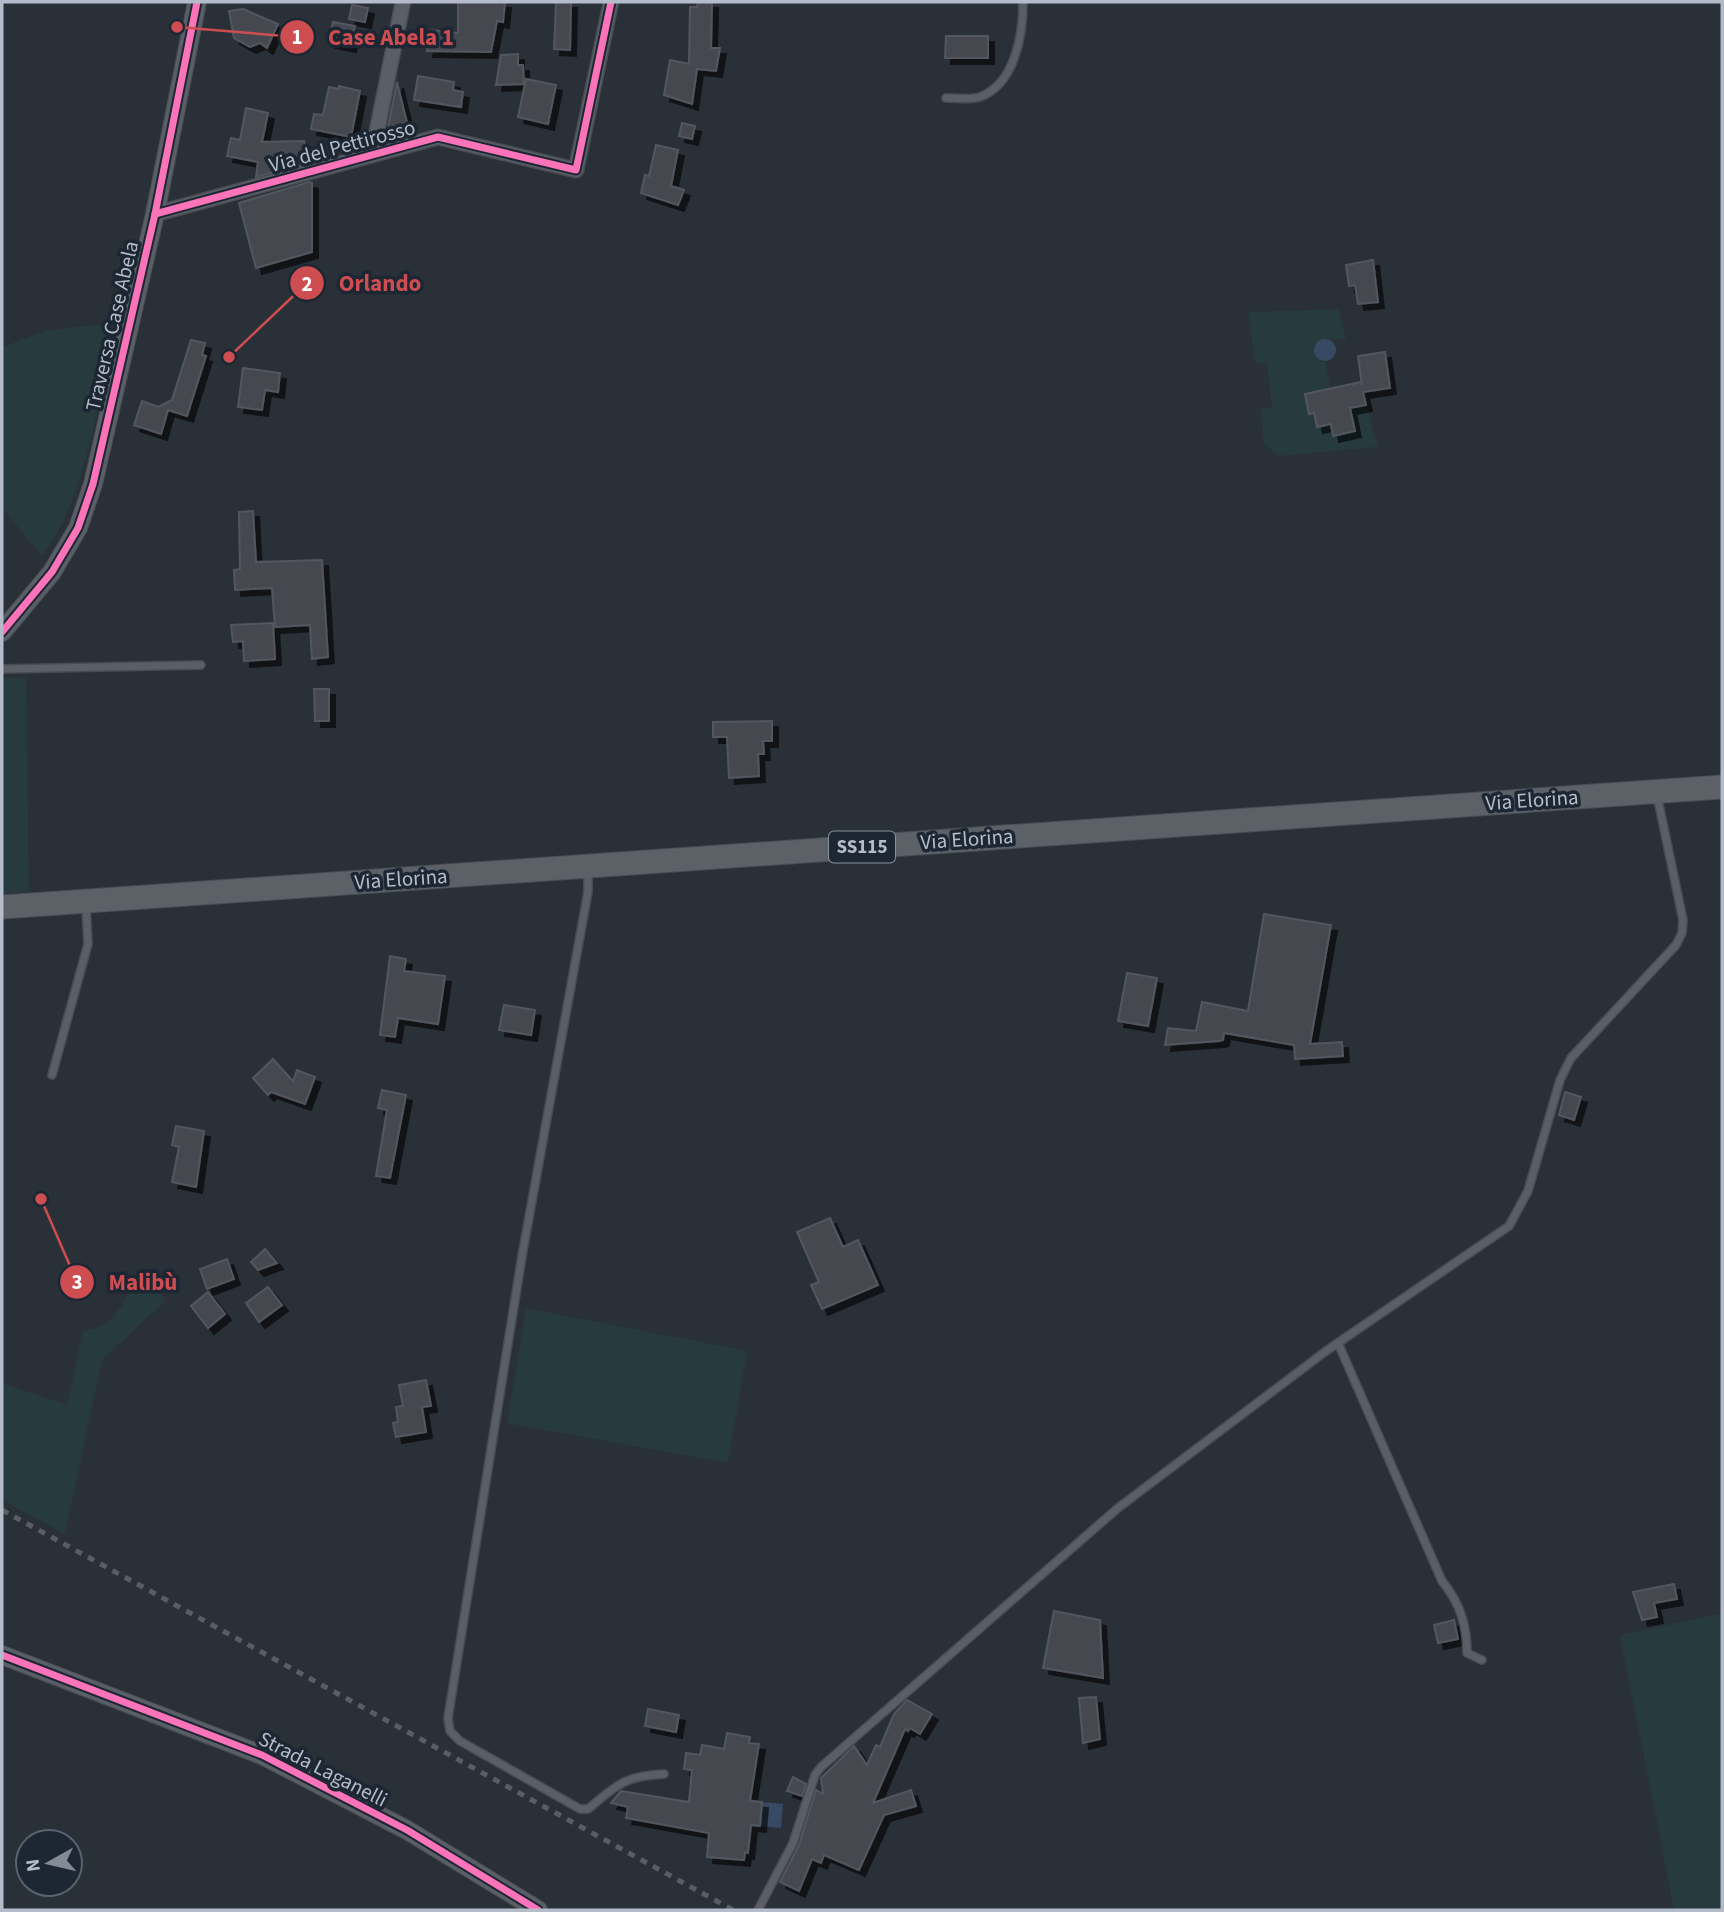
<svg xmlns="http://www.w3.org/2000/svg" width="1724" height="1912" font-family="'Source Sans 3',sans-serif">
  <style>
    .green { fill: #273a3e }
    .water { fill: #384963 }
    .building { fill: #444950; stroke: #52575f; stroke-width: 2; filter: url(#shadow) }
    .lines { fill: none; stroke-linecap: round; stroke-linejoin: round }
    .service-casing { stroke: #484c53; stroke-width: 10 }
    .minor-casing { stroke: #484c53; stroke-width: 17 }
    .tertiary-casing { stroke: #484c53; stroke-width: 20 }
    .primary-casing { stroke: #484c55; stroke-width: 25 }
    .service { stroke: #5a5e66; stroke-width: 7 }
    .minor { stroke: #5a5e66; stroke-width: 14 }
    .tertiary { stroke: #5a5e66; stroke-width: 18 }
    .primary { stroke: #5c6168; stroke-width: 23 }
    .rail { stroke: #595d64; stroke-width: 5; stroke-dasharray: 7 7; stroke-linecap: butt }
    .cycleway-casing { stroke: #1d2633; stroke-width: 11 }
    .cycleway { stroke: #fb73b8; stroke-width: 7 }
    .labels { text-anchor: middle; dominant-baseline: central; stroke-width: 7; stroke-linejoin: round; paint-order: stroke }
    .shield { fill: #1d2633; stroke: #878f9c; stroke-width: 2 }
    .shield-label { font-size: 19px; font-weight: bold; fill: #b4bcc9 }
    .street-label { font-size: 21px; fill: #b4bcc9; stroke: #1d2633 }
    .leader { fill: none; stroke: #ce4d50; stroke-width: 2.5 }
    .callout-dot { fill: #ce4d50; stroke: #1d2633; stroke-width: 2.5 }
    .mark-label { font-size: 21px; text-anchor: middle; font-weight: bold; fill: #fff }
    .callout-label { font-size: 23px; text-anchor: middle; font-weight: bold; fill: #ce4d50; stroke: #1d2633; stroke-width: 7; stroke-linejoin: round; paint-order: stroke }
  </style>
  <defs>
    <filter id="shadow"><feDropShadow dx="6" dy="6" stdDeviation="0" flood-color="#0009"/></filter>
  </defs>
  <rect width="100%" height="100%" fill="#2a3038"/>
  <g class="green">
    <path d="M1338,309l8,30h-21l-6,21 7,2 4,27 -25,5 4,19h5l3,14 14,-3 2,11 22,-4 -8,-22 19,-4 12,42 -99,9 -15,-12 -4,-35 12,-2 -5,-44h-12l-7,-51z"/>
    <path d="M99,324l14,16c-16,67 -28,160 -71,216l-40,-48v-161l45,-16z"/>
    <path d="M2,677l24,1 3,214 -27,2z"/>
    <path d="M136,1281l22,5 7,15 -63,59 -37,174 -63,-34v-117l65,22 16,-74c32,-3 37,-25 53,-50z"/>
    <path d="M526,1308l221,43 -19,112 -221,-40z"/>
    <path d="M1722,1613v297h-48l-54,-275z"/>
  </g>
  <g class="water">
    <circle cx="1325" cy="350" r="11"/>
    <path d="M762,1802l21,2 -2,24 -21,-2z"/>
  </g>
  <g class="building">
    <path d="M458,2h47l-2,20 -6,-1 -6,31 -64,-1 3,-21 28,3z"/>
    <path d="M556,2h15l-1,48 -16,-1z"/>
    <path d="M698,2h14l-1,46h9l-4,23 -19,-2 -5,35 -28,-9 6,-35 19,4 1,-57h7z"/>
    <path d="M352,5l16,3 -3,14 -16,-3z"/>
    <path d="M243,9l35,15 -11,24 -7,-5 -10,4 -16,-9 -5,-27z"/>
    <path d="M333,22l22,4 -5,20 -21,-4z"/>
    <path d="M946,36h42v22h-43z"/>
    <path d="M518,54v11h5l1,19 -28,1 5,-30z"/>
    <path d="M418,76l36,6 -1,8 10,2 -2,15 -47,-7z"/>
    <path d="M526,79l30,6 -8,39 -30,-7z"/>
    <path d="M397,82l13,53 -25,7z"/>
    <path d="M339,86l21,5 -9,46 -40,-8 3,-15 9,1 6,-28 10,2z"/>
    <path d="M246,108l22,5 -6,29 42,-1 3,22 -51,14 2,-15 -31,-6 4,-18 9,2z"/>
    <path d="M682,123l13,3 -3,13 -13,-3z"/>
    <path d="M656,145l22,5 -7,36 13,4 -6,15 -37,-12 4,-18 4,1z"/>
    <path d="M309,182l3,1v69l-56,16 -17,-65z"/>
    <path d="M1373,260l5,42 -20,2 -3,-19 -6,1 -3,-21z"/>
    <path d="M191,340l14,3 -3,12 4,1 -19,60 -19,-6 -7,24 -27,-9 8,-24 16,6 14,-7z"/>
    <path d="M1385,352l5,36 -27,4 3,13 -16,3 5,23 -22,5 -2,-12 -14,3 -3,-14 -5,1 -4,-20 56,-12 1,3 -4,-29z"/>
    <path d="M243,368l37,5 -2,19 -13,-2 -3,20 -24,-3z"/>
    <path d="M253,511l3,51 66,-2 6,97 -16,2 -2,-34 -35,2 -3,-39 -37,2 -1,-20 6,-1 -1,-57z"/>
    <path d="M273,623l2,36 -31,2 -1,-20 -10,1 -2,-17z"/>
    <path d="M314,689h15v32h-14z"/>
    <path d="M772,721v20h-9l1,13h-6l1,22 -30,2 -2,-41h-14v-15z"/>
    <path d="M1264,914l67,11 -21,119 32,-2 1,14 -48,3 -1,-14 -70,-12 -1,7 -4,1 -54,4 3,-17 28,3 6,-29 46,9z"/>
    <path d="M390,956l16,3 -2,12 41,5 -7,48 -40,-6 -3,19 -15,-2z"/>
    <path d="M1127,973l30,5 -9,48 -30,-5z"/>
    <path d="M504,1005l31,5 -4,25 -32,-5z"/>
    <path d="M273,1059l20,22 4,-11 18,7 -10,27 -34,-12 -3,3 -15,-17z"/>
    <path d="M382,1090l24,5 -16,83 -14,-2 11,-66 -9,-2z"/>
    <path d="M1565,1092l16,5 -7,23 -15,-5z"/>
    <path d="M176,1126l28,5 -8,56 -24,-5 7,-35 -7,-2z"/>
    <path d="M830,1218l13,29 15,-7 20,45 -56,24 -11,-24 8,-3 -22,-50z"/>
    <path d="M265,1249l12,14 -19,7 -7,-8z"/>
    <path d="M227,1259l7,20 -27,10 -7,-20z"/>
    <path d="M268,1287l14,18 -23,17 -13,-19z"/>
    <path d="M208,1292l17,22 -17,14 -17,-22z"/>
    <path d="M426,1380l5,26 -9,1 4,25 -30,5 -3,-14 5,-1 -2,-15 7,-1 -4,-21z"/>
    <path d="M1674,1584l3,15 -23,4 3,14 -15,3 -9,-28z"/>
    <path d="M1054,1611l46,9 3,58 -60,-10z"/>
    <path d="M1454,1620l4,19 -20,4 -4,-18z"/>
    <path d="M1096,1697l4,42 -17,4 -4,-45z"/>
    <path d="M907,1700l25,14 -12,20 -10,-6 -2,3 -3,-2 -32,74 38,-13 5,16 -32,9 -25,55 -35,-15 -3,8 -9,-4 -13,32 -19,-9 19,-37 17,-55 7,4 -2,-16 33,-32 13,19 9,-20 4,2 14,-33z"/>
    <path d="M648,1709l31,6 -3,17 -31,-6z"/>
    <path d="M727,1733l23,4 -1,6 10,1 -9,57 12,1 -2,24 -9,-1 -3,28 -3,-1 -1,8 -37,-3 2,-24 -83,-15 2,-11 -17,-4 10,-12 68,11 3,-32 -8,-1 2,-16 14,2 2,-10 22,4z"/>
    <path d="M793,1777l13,7 -4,12 -15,-5z"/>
  </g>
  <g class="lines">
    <defs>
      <g id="service">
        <path d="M946,98c11,0 24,2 34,-1 35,-13 43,-62 43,-95"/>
        <path d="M2,669l199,-4"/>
        <path d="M588,870v22l-66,364 -74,462 2,13 10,10 120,68h8c29,-24 36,-33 76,-35"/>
        <path d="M52,1075l36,-131 -2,-39"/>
        <path d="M1338,1343l104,238c18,22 25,44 25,72l15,7"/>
        <path d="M758,1910l35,-67 22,-68 6,-8 297,-259 208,-157 183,-125 19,-35 32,-111 11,-22 105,-113 6,-12 1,-13 -26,-125"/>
      </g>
      <g id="minor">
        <path d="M372,155l31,-153"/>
        <path d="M155,214l283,-77 138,33 35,-168"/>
      </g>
      <g id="tertiary">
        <path d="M2,632l50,-60 26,-44 15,-44 62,-270 42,-212"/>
        <path d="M2,1655l260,100 145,75 131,80"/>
      </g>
      <path id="primary" d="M2,907l1720,-120"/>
    </defs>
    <use href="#service" class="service-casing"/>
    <use href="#minor" class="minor-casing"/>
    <use href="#tertiary" class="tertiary-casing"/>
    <use href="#primary" class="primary-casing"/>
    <use href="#service" class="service"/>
    <use href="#minor" class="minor"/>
    <use href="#tertiary" class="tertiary"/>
    <use href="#primary" class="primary"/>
    <path class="rail" d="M2,1510l731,400"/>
    <defs>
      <g id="cycleway">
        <path d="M155,214l283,-77 138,33 35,-168"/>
        <path d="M2,632l50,-60 26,-44 15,-44 62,-270 42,-212"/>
        <path d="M2,1655l260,100 145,75 131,80"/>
      </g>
    </defs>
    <use href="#cycleway" class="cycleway-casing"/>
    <use href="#cycleway" class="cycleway"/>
  </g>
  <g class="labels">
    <rect class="shield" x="829" y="831.5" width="66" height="31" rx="5"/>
    <g class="shield-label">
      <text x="862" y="847">SS115</text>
    </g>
    <g class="street-label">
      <text transform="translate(342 146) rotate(-15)">Via del Pettirosso</text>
      <text transform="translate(112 326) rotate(-77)">Traversa Case Abela</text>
      <text transform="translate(1532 800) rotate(-4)">Via Elorina</text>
      <text transform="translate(967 839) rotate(-4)">Via Elorina</text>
      <text transform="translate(401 879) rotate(-4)">Via Elorina</text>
      <text transform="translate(323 1769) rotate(27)">Strada Laganelli</text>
    </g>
  </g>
  <path class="leader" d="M177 27L297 37M229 357L307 283M41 1199L77 1282"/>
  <g class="callout-dot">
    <circle cx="177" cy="27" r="7"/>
    <circle cx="229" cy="357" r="7"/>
    <circle cx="41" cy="1199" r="7"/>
    <circle cx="297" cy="37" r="18"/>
    <circle cx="307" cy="283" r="18"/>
    <circle cx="77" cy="1282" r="18"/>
  </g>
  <g class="mark-label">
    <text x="297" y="44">1</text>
    <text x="307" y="291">2</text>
    <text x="77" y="1289">3</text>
  </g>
  <g class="callout-label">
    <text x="391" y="45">Case Abela 1</text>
    <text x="380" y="291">Orlando</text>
    <text x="143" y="1290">Malibù</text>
  </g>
  <rect width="1724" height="1912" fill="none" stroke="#b4bcc9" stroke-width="7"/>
  <g transform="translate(49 1863) rotate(262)"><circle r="33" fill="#1d2633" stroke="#59626f" stroke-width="2"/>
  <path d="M0-5L12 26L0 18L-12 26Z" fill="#848b96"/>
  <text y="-10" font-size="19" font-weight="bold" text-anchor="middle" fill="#b4bcc9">N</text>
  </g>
</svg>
